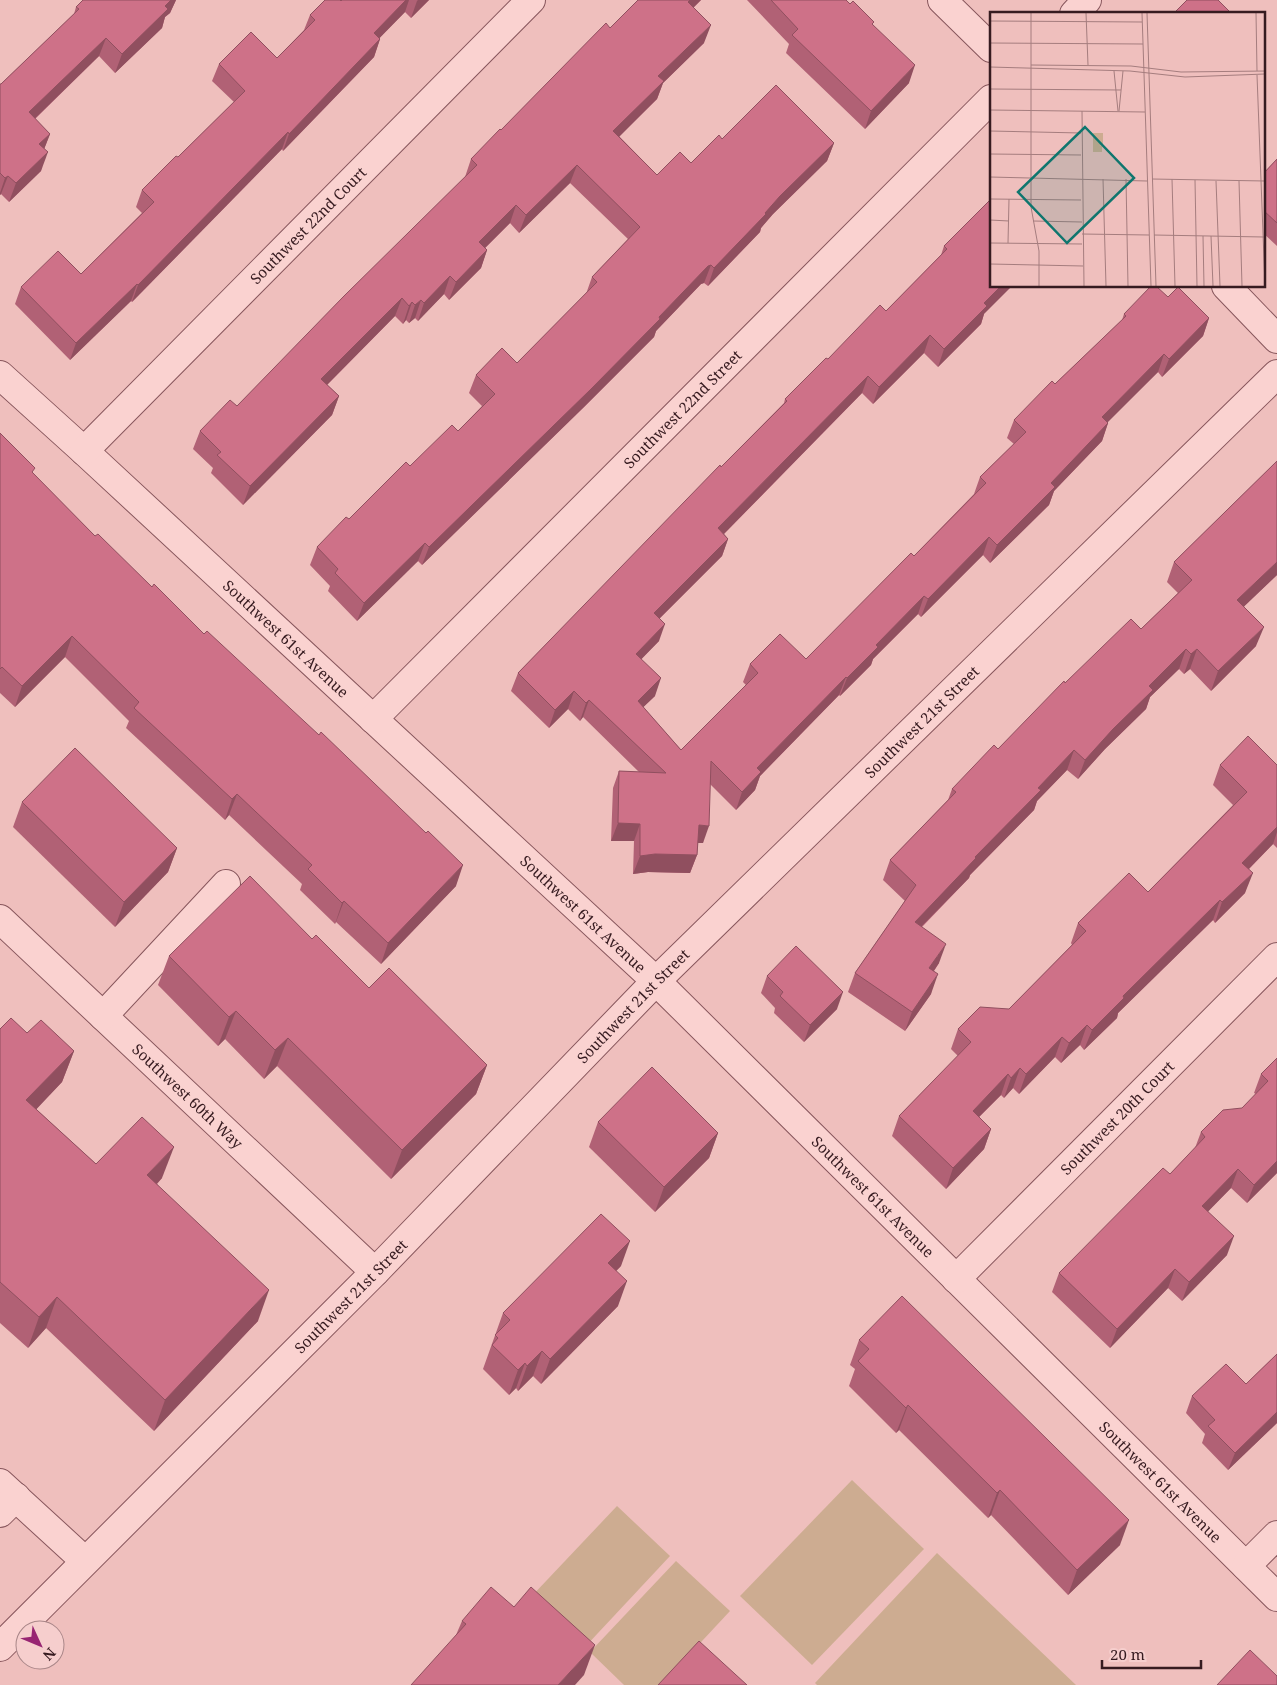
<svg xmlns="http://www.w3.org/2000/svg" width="1277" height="1685" font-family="'Noto Serif',serif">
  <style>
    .pitch { fill: #cdac91 }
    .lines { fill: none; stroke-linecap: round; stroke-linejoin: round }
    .minor-casing { stroke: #87565c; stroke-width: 30 }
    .minor { stroke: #fad2d0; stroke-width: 28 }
    .wall { fill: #b16175 }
    .shaded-wall { fill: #904f5f }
    .building { fill: #ce7188; stroke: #904f5f }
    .labels { text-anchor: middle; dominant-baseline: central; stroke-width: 4; stroke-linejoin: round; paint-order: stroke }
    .street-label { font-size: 15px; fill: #361b20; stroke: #f6cecd }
    .inset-road { fill: none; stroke: #a57d7e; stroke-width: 1 }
    .view { fill: #0f766e; fill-opacity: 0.15; stroke: #0f766e; stroke-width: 2.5 }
    .inset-edge { fill: none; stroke: #361b20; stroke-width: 2.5 }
  </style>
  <rect width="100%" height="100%" fill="#efbfbd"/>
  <g class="pitch">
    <path d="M852,1480l72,69 -112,116 -72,-69z"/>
    <path d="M617,1506l53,50 -86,92 -54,-50z"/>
    <path d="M937,1553l139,132h-259l-2,-2z"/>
    <path d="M676,1561l54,50 -69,74h-37l-34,-33z"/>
  </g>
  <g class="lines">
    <defs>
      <g id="minor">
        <path d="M942,0l49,48"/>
        <path d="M1074,14l13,-14"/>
        <path d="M1226,286l51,53"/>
        <path id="s1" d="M0,375l84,76 572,530 621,616"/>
        <path id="s2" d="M84,451l447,-451"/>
        <path id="s3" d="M373,719l618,-620"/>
        <path id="s4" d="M0,919l375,353"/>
        <path d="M103,1016l123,-132"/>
        <path id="s5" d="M956,1279l321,-322"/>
        <path d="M0,1483l85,78"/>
        <path d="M0,1513l16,-16"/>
        <path d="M1246,1566l31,-31"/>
        <path id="s6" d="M0,1647l375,-375 281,-291 621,-607"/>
      </g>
    </defs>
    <use href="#minor" class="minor-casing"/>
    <use href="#minor" class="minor"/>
  </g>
  <g class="wall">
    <path d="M83,0h93l-6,13 -5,4 -3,11 -47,45 -16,-17 -64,63 15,15 -6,15 -3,22 -32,31 -8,-8 -1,1v-111h1l73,-70 2,-7z"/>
    <path d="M342,0h87l-18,18 -6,-6 -26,26 1,1 -6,18 -91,94 -1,-2 -150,153 -1,-1 -61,59 -55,-56 6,-17 60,-13 61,-61 -6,-6 6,-17 36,-33 56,-55 -22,-21 7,-17 58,-6 27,-28 6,-15z"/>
    <path d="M638,0h63l-8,8 11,35 -41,40 -6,16 -38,37 38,39 34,-12 31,-24 112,4 -7,18 -54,53 -12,14 -1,4 -52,54 -4,-3 -3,1 -45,47 -2,6 -70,70 -162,158 -4,-4 -61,60 -29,-30 2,-5 -20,-21 7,-18 93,-81 48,-35 24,-25 -13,-13 7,-18 41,-12 69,-69 6,-17 36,-38 -58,-56 -51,50 -9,-10 -25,25 2,2 -6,18 -32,32 -5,-6 -26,27 -3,-3 -6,5 -3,-3 -3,4 -8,-8 -68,69 12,11 -7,19 -89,90 -32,-32 2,-5 -20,-19 7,-18 37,-25 228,-229 6,-18 139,-131z"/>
    <path d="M747,0h99l27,25 36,58 -44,46 -79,-76 3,-9z"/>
    <path d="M1277,159v87l-14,-13v-59z"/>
    <path d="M991,199l-7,115 -3,10 -43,43 -14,-14 -51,51 -11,-11 -138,141 4,5 -6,17 -62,62 -1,23 -18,18 14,37 -12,11 38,43 65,-65 -3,-3 7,-18 56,-5 108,-103 60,-62 6,-17 34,-33 -7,-6 7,-18 41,-36 67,-64 2,-6 44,-17 41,21 -6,18 -41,41 -4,-5 -51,50 1,1 -6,18 -48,50 -5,14 -59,58 -7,-8 -62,62 -3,-3 -45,45 -2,6 -31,31 -1,-1 -79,81 -5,14 -19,20 -26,-26 -7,59h-5l-1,12 -7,18 -42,-1 -15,2 1,-33h-23l2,-53 6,-17 20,1 -56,-55 -3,4 -12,-12 -19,19 -38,-37 7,-18 266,-270 1,-4 43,-40 58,-48 55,-56 3,-9z"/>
    <path d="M0,433l33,41 62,62 361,350 -75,78 -45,-42 -1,2 -35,-34 2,-6 -73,-69 -4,5 -99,-92 3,-7 -64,-64 -50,50 -15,-14z"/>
    <path d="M1277,461v114l-33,31 12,40 -45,45 -21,-22 -6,5 -5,-5 -29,28 -4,12 -41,40 -27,30 -11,-9 -30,31 -3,9 -64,65 -1,3 -47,49 17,36 -5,8 -3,23 -26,37 -57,-39 7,-19 50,-72 -22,-21 7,-20 58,-60 4,-11 46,-40 67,-66 76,-54 37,-36 -11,-11 7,-20z"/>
    <path d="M1220,765h57v83l-4,-4 -24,25 -4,24 -30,30 -2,-3 -95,93 -1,5 -33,32 -4,-5 -19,18 -6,-6 -36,37 -6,-6 -9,10 -3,-3 -22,22 12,12 -7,20 -38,40 -54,-53 7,-20 59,-60 -7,-7 7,-20 51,-20 63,-64 -1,-2 7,-20 70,-31 85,-87 -20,-20z"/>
    <path d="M22,802l155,46 -9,24 -53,55 -102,-100z"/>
    <path d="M312,939l57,49 118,77 -11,29 -85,85 -114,-113 -13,13 -39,-40 -7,7 -60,-61 11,-29z"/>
    <path d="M767,976l70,33 -33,33 -30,-29 1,-5 -14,-15z"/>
    <path d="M0,1029l27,4 47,18 -12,31 -26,27 60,55 66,14 -5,6 101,137 -104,110 -108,-103 -18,20 -28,-25z"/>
    <path d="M1277,1058v115l-30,30 -16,-15 -23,23 19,44 -45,46 -14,-13 -58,60 -58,-56 7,-19 111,-99 25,-26 6,-16 41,-24 14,-14 -2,-1 7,-19z"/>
    <path d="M598,1122l120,11 -9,25 -54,54 -66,-65z"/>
    <path d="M621,1266l-5,5 2,35 -77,78 -8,-8 -15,15 -2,-3 -7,7 -26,-26 20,-56z"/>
    <path d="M859,1340l261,205 -52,50 -77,-80 -3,3 -89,-88 -3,3 -47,-47 6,-17 -5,-4z"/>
    <path d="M1277,1354v69l-49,47 -26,-27 3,-9 -19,-21 6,-17 54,-12z"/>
    <path d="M462,1621l122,54 -128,-40z"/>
  </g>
  <g class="shaded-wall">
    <path d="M170,0h6l-6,13 -5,4 -3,11 -47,45 7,-19z"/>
    <path d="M406,0h3l-4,12 -37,38 6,-17z"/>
    <path d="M418,0h11l-18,18 6,-17z"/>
    <path d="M690,0h11l-20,20 7,-18z"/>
    <path d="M711,25l-7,18 -41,40 -6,16 -50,50 6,-18 45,-55z"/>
    <path d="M106,38l-7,18 -77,75 7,-19z"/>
    <path d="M380,39l-6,18 -91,94 6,-17z"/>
    <path d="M915,65l-6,18 -44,46 6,-18z"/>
    <path d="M288,132l-6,17 -150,153 6,-17z"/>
    <path d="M50,134l-7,18 -4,-8z"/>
    <path d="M834,143l-7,18 -54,53 -12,14 -1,4 -52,54 6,-18 66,-72z"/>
    <path d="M48,152l-7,19 -32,31 7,-19z"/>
    <path d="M577,165l-7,18 -51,50 7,-18z"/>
    <path d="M8,176l-7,18 -1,1v-2l5,-15z"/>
    <path d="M516,205l-6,18 -37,37 6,-18z"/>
    <path d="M487,250l-6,18 -32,32 7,-18z"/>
    <path d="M711,265l-7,18 -3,1 -45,47 -2,6 -70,70 -162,158 7,-18 230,-230 49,-51z"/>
    <path d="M450,276l-6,18 -26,27 6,-18z"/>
    <path d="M137,284l-6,17 -61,59 6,-17z"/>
    <path d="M1001,286h11l-28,28 -3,10 -43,43 6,-18 40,-46z"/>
    <path d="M402,298l-7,18 -80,81 6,-18z"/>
    <path d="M421,300l-6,18 -6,5 6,-18z"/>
    <path d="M412,302l-6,18 -3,4 6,-18z"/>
    <path d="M1209,318l-6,18 -41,41 7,-18z"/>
    <path d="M930,335l-6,18 -51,51 6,-17z"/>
    <path d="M1164,354l-6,18 -63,63 7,-18z"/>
    <path d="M868,376l-6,17 -150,153 6,-18z"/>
    <path d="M339,396l-7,19 -89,90 7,-19z"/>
    <path d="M1108,423l-6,18 -48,50 -5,14 -59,58 7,-18 54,-62z"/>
    <path d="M989,537l-6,18 -62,62 7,-18z"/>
    <path d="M728,539l-6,17 -74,74 6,-17z"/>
    <path d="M425,543l-7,18 -61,60 7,-18z"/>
    <path d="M1277,562v13l-47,45 7,-20z"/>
    <path d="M924,596l-6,18 -45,45 -2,6 -31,31 7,-18 29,-33z"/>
    <path d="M665,624l-6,17 -30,31 7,-18z"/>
    <path d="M1264,627l-8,19 -45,45 7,-20z"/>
    <path d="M72,636l-7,21 -50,50 7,-21z"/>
    <path d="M1186,649l-7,20 -29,28 -4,12 -41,40 -27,30 7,-19 64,-74z"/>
    <path d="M1197,649l-7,20 -6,5 7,-20z"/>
    <path d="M846,677l-7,18 -79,81 -5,14 -19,20 6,-18 15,-24z"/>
    <path d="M661,678l-6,18 -24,23 7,-18z"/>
    <path d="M574,691l-6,18 -19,19 6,-18z"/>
    <path d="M589,700l-6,17 -3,4 6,-18z"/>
    <path d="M1074,750l-7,20 -30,31 -3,9 -64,65 -1,3 -62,63 8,-19 60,-65 63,-69z"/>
    <path d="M237,794l-8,21 -4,5 7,-21z"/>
    <path d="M618,823l22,1 -6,17h-23z"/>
    <path d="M699,825l10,1 -6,17h-10z"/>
    <path d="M1277,827v5l-4,12 -38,39 7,-20z"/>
    <path d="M177,848l-9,24 -53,55 9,-25z"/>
    <path d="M655,854l42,1 -7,18 -42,-1 -15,2 7,-18z"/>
    <path d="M463,865l-7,21 -75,78 7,-21z"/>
    <path d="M1253,873l-8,20 -30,30 7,-21z"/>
    <path d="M1220,900l-7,20 -95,93 -1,5 -33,32 8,-20 31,-34z"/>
    <path d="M344,901l-8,21 -1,2 7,-21z"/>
    <path d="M946,944l-7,19 -17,25 7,-20z"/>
    <path d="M938,974l-7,20 -26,37 7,-19z"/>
    <path d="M843,992l-6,17 -33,33 6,-17z"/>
    <path d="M236,1011l-11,28 -7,7 11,-29z"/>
    <path d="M1087,1025l-7,20 -19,18 8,-20z"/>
    <path d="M1062,1037l-7,20 -36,37 7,-20z"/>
    <path d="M288,1038l-11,28 -13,13 11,-29z"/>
    <path d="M74,1051l-12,31 -47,50 11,-32z"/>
    <path d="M487,1065l-11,29 -85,85 11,-29z"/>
    <path d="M1020,1068l-7,20 -9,10 7,-20z"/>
    <path d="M1008,1074l-7,21 -36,36 8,-20z"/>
    <path d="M991,1129l-7,20 -38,40 7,-21z"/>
    <path d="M718,1133l-9,25 -54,54 9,-25z"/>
    <path d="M174,1147l-12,31 -26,28 11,-31z"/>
    <path d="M1277,1161v12l-30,30 7,-18z"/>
    <path d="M1238,1169l-7,19 -35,36 6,-18z"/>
    <path d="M1234,1236l-7,19 -45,46 7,-19z"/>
    <path d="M630,1241l-9,25 -22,22 9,-25z"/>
    <path d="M1175,1269l-7,19 -58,60 7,-19z"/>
    <path d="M627,1281l-9,25 -77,78 9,-25z"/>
    <path d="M269,1290l-11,31 -104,110 11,-31z"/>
    <path d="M57,1297l-11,31 -18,20 11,-31z"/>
    <path d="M542,1351l-9,25 -15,15 9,-25z"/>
    <path d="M525,1363l-9,25 -7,7 9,-25z"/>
    <path d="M908,1405l-9,25 -3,3 10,-25z"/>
    <path d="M1277,1412v11l-49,47 7,-17z"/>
    <path d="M1000,1490l-9,25 -3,3 9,-25z"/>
    <path d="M1129,1520l-9,25 -52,50 9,-25z"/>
    <path d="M595,1645l-11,30 -9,10h-17z"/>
  </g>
  <g class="building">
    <path d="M83,0h88l-6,6 3,3 -46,45 -16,-16 -77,74 21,22 -11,10 9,8 -32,31 -8,-7 -3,2 -5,-5v-89h1l78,-75 -3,-2z"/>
    <path d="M325,0h15l1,1 1,-1h64l-32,33 6,6 -91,95 -1,-2 -150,153 -1,-1 -61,59 -55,-56 37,-36 23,23 73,-72 -12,-12 34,-34 2,1 67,-66 -26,-27 32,-32 26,26 38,-38 -5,-5z"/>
    <path d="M638,0h52l-2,2 23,23 -53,51 6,5 -51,50 44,44 23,-23 11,11 28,-28 3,4 54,-54 58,58 -54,53 -15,17 1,1 -52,54 -3,-3 -3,1 -49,51 1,2 -69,70 -162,158 -4,-4 -61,60 -29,-30 3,-4 -21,-22 29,-30 3,2 57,-57 4,4 42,-41 6,6 37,-37 -19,-19 26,-27 15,15 80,-81 -5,-5 48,-50 -63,-62 -51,50 -10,-10 -37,37 8,8 -31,32 -6,-6 -26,27 -3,-3 -6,5 -3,-3 -3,4 -7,-8 -81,81 18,17 -89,90 -33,-31 4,-3 -21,-21 30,-31 7,6 107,-110 133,-131 -6,-6 29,-30 1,1 105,-107 4,5z"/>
    <path d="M771,0h75l4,4 3,-3 21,21 -2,2 43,41 -44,46 -79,-76 6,-6z"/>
    <path d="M1187,0h31l14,14h-59z"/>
    <path d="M1277,159v64l-14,-13v-36z"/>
    <path d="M991,199v87h10l-17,17 3,3 -43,43 -14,-14 -51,52 -11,-11 -150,152 10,11 -74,74 11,11 -29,30 25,24 -23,23 43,49 77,-77 -8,-9 30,-30 26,25 105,-106 3,3 72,-73 -6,-6 46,-45 -12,-12 38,-39 3,3 71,-68 -2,-2 27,-28h5l12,11 10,-10 31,31 -40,41 -5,-5 -62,63 6,6 -57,60 4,4 -58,58 -8,-8 -61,62 -4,-3 -48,49 2,2 -31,31 -1,-1 -89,91 4,4 -19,20 -31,-31 -2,65 -10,-1 -2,30 -42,-1 -15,2v-32l-22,-1 1,-52 47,2 -77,-73 -3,3 -12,-12 -19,19 -37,-37 202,-208 1,2 66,-66 -2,-2 41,-41 2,1 52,-54 6,6 61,-62 -3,-3z"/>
    <path d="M0,433l35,35 -3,4 63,64 3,-2 54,53 2,-3 50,50 3,-3 112,104 2,-3 105,101 2,-2 35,34 -75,78 -44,-42 -2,2 -34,-34 4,-4 -75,-71 -5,5 -98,-91 5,-6 -67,-66 -50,50 -20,-19 -2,2z"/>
    <path d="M1277,461v101l-40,38 27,27 -46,44 -21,-22 -6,5 -5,-5 -37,37 4,4 -40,39 -28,31 -11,-10 -36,38 3,2 -66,67 1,1 -61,64 31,22 -17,24 9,6 -26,38 -57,-39 61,-88 -26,-25 66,-68 -4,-3 42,-44 4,4 66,-68 1,2 66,-64 10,10 51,-49 -18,-18z"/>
    <path d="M1248,736l29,29v62l-35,36 11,10 -31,29 -2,-2 -97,96 1,2 -32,32 -5,-5 -18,18 -7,-6 -36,37 -6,-6 -9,10 -3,-4 -35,37 18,18 -38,39 -54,-52 72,-74 -13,-13 22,-22 29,2 77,-78 -8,-8 51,-50 19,19 99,-100 -27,-27z"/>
    <path d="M75,748l102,100 -53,54 -102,-100z"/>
    <path d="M250,876l62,63 4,-4 53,53 20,-20 98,97 -85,85 -114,-112 -13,12 -39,-39 -7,6 -60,-61z"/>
    <path d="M796,946l47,46 -33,33 -30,-29 3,-4 -16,-16z"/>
    <path d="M11,1018l16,15 14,-13 33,31 -48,49 70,64 46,-47 32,30 -27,28 122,115 -104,110 -108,-103 -18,20 -39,-35v-253z"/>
    <path d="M1277,1058v103l-23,24 -16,-16 -36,37 32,30 -45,46 -14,-13 -58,60 -58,-56 104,-105 7,6 35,-37 -4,-5 22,-22 19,-2 26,-27 -7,-7z"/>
    <path d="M652,1067l66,66 -54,54 -66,-65z"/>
    <path d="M601,1214l29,27 -22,22 19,18 -77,78 -8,-8 -15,15 -2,-3 -7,7 -26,-25 6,-7 -3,-3 15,-15 -7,-7z"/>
    <path d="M902,1296l227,224 -52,50 -77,-80 -3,3 -89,-88 -2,3 -48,-47 11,-12 -10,-9z"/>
    <path d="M1277,1354v58l-42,41 -27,-27 7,-6 -23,-24 34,-32 20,20z"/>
    <path d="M491,1587l23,20 17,-20 64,58 -37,40h-147l55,-61 -4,-3z"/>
    <path d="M699,1641l48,44h-89z"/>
    <path d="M1250,1650l27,26v9h-60z"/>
  </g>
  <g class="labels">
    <g class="street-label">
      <text stroke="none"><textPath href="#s2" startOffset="318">Southwest 22nd Court</textPath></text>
      <text stroke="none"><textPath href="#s3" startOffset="438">Southwest 22nd Street</textPath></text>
      <text stroke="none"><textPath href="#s1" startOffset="389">Southwest 61st Avenue</textPath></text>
      <text stroke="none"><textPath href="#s6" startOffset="1306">Southwest 21st Street</textPath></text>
      <text stroke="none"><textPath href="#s1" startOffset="794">Southwest 61st Avenue</textPath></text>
      <text stroke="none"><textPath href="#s6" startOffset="901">Southwest 21st Street</textPath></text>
      <text stroke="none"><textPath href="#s4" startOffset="258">Southwest 60th Way</textPath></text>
      <text stroke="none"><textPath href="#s5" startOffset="228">Southwest 20th Court</textPath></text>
      <text stroke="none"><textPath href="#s1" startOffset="1199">Southwest 61st Avenue</textPath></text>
      <text stroke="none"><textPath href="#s6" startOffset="496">Southwest 21st Street</textPath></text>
      <text stroke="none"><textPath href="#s1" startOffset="1604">Southwest 61st Avenue</textPath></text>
    </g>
  </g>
  <g transform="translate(990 12)">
    <rect width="275" height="275" fill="#efbfbd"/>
    <path d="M103,121h10v12l-4,1h3v6h-9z" fill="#cdac91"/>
    <path class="inset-road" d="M41,1v194l8,44v35M96,1l2,52M152,1l9,273M157,1l9,273M266,1l1,58M0,9l152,1M0,31l153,1M41,53l100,1 50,6 84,-1M0,55l140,4 55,6 80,-3M124,59l4,40M267,63l8,211M0,77l131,1M0,98l155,2M92,99l2,175M129,99l4,-40M0,119l91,2M0,142l91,1M0,165l157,4M113,167l3,107M136,167l2,107M162,167l113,2M182,167l3,107M205,168l2,106M226,169l4,105M249,169l3,105M0,187l91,1M0,208l19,1M43,209l49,1M92,222l67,1M164,223l110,2M213,224l1,50M221,224l2,50M0,231l92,1M18,231l1,-44M0,252l93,2"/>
    <path class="view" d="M95,115l49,51 -67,65 -49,-51z"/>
    <rect width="275" height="275" class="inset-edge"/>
  </g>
  <g transform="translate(40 1645) rotate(134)"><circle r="24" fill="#f6cecd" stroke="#a98688"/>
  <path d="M0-4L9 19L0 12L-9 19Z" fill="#982472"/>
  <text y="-8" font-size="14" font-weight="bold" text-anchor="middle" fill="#361b20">N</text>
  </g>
  <path d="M1102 1660v8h99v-8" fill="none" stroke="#361b20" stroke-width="2.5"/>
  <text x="1110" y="1660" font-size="15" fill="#361b20" stroke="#f6cecd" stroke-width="4" paint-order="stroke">20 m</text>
</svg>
